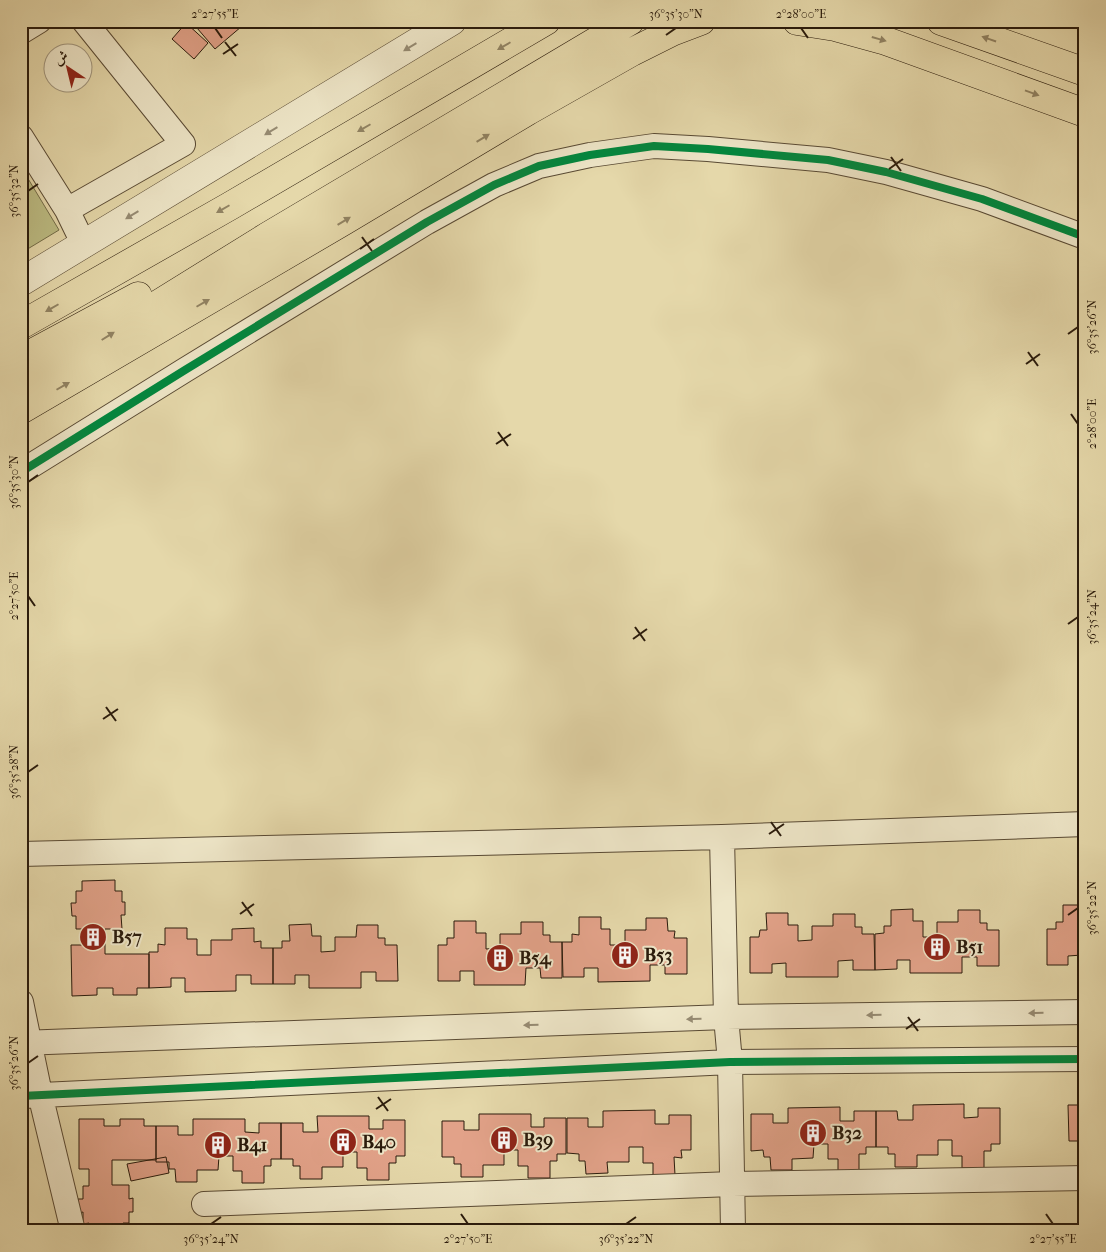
<svg xmlns="http://www.w3.org/2000/svg" width="1106" height="1252" viewBox="0 0 1106 1252" font-family="'IM FELL French Canon',Amiri,serif">
<style>
.green{fill:#bcbc83;stroke:#736c48}
.building{fill:#e2a289;stroke:#2a1b0c}
.lines{fill:none;stroke-linecap:round;stroke-linejoin:round}
.minor-casing{stroke:#594a34;stroke-width:26}
.tertiary-casing{stroke:#594a34;stroke-width:29}
.trunk-casing{stroke:#2a1b0c;stroke-width:29}
.minor{stroke:#eee6c8;stroke-width:24}
.tertiary{stroke:#eee6c8;stroke-width:28}
.trunk{stroke:#e5d8aa;stroke-width:28}
.cycleway-casing{stroke:#eee6c8;stroke-width:11}
.cycleway{stroke:#00873e;stroke-width:8}
.oneway{fill:#918363}
.oneway2{fill:#968b73}
.ticks{fill:none;stroke:#2a1b0c;stroke-width:2}
.labels{text-anchor:middle;dominant-baseline:central;stroke-width:4;stroke-linejoin:round;paint-order:stroke}
.poi-label{font-size:19px;font-weight:bold;fill:#2a1b0c;stroke:#eee6c8;text-anchor:start}
.neatline{fill:none;stroke:#2a1b0c;stroke-width:2}
.ticks-label{font-size:12px;text-anchor:middle;fill:#2a1b0c}
</style>
<rect width="100%" height="100%" fill="#e5d8aa"/>
<filter id="stains"><feTurbulence type="fractalNoise" baseFrequency=".004" numOctaves="4"/><feColorMatrix values="0 0 0 0 .2 0 0 0 0 .09 0 0 0 0 .02 0 0 0 .5 -.17"/></filter>
<radialGradient id="worn" r=".72"><stop offset=".6" stop-color="#630" stop-opacity="0"/><stop offset="1" stop-color="#630" stop-opacity=".3"/></radialGradient>
<!-- green -->
<path class="green" d="M21,167L59,230L21,253Z"/>
<!-- building -->
<path class="building" d="M191,21H248L215,49Z
M186,23L208,43L194,59L172,39Z
M115,880V891H122V902H125V915H121L122,929H105V954H149V988H137V995H113V988H97V995L72,996L71,945H82V929H76V916H72L71,903H76V891H82V881Z
M1063,905H1085V969H1082V955L1068,956V965H1047V929H1056V922H1063Z
M913,909V921H923V937H937V922H958V910H980V923H987V930H999V966H977V957H962V973H910V960H897V969L875,970V934L884,933V926H891V910Z
M766,913H788V925H798V941L812,940V926H833V914H855V927H862V934H874L875,970H853V960L838,961V977H786V963L772,964V973H750V937H759L760,930H767Z
M579,917H601V929H610V945H625V930H646V918H667L668,931H675L674,938H687V974H665V965H650V981L598,982V968H584V977H563L562,942H572V934L579,935Z
M454,921H476V933H486V949L500,948V934H521V922H543V935H550V942H562V978H541L540,968H526L525,985H474V971H460V981H438V945H447V938H454Z
M311,924L312,936H321V952L335,951V937H356L357,925H378V938H385V945H397L398,981H376V972H361V988H309V975H295V984H273V948H282V941H290L289,925Z
M165,928H187V939H197V955H211V940H232V929L254,928V942L261,941V948H273V984H251V975H236V991L185,992V978H171V987L149,988V952H158V944L165,945Z
M964,1104V1118L978,1117V1108H1000V1144H991V1151H984V1168H962V1156H952V1140H938V1155H917V1167H895V1154H888V1147H876V1111H897L898,1120H913V1105Z
M1068,1105H1085V1147H1081V1141H1069Z
M840,1107V1121H854V1111H876V1147H866V1154H859V1171H838V1159H828V1144H814L813,1158L792,1159V1170H771L770,1157H764L763,1150L751,1151V1114H773V1123H788V1108Z
M655,1110V1124H669V1115H691V1150H681L682,1158L674,1157L675,1175H653V1163H643V1147H629V1162H607L608,1173L586,1174L585,1161H579V1154L567,1153V1118H588V1127H603V1111Z
M479,1114H531V1127H544V1118H566V1154H557V1161H550V1178H528V1166H518V1150H504V1165H483V1177H461V1164H454V1157H442V1121H464V1130H479Z
M317,1116H369V1129H383V1120H405V1156H396V1163H389V1180H367V1168H357V1152H343V1167H322V1179H300V1166H293V1159H281V1123H303V1132H318Z
M79,1119H104V1126H120V1119H144V1126H156V1160H112V1185H129V1199L133,1198V1212H129V1223H123V1231H90L89,1223L83,1224V1212L79,1213L78,1199H83V1186H89V1169H79Z
M193,1119H245V1132L259,1133V1123H281V1159H271V1166H264V1183H242V1171H233V1156H219L218,1170H197V1182H176L175,1169H169V1162H156V1126H178V1135H193Z
M166,1157L169,1173L131,1181L127,1164Z"/>
<g class="lines">
<!-- minor casing -->
<g class="minor-casing">
<path id="minor" d="M21,32L39,21
M21,137L67,210L84,245
M67,210L183,144L84,21
M21,472L185,370L427,222L494,185L539,166L590,155L654,146L708,149L828,160L886,172L982,199L1085,237
M722,837L726,1017L730,1062L733,1231
M21,854L722,837L1085,824
M21,1002L40,1094L73,1231
M21,1043L726,1017L1085,1012
M21,1096L730,1062L1085,1059
M204,1204L732,1184L1085,1178"/>
</g>
<!-- tertiary casing -->
<g class="tertiary-casing">
<path id="tertiary" d="M21,282L452,21"/>
</g>
<!-- trunk casing -->
<g class="trunk-casing">
<path id="trunk" d="M797,21L835,27L886,41L1085,113
M941,21L1085,72
M21,325L230,206L546,21
M21,359L138,296
M21,388L52,370L268,236L630,21
M21,410L344,221L528,111L632,52L672,32L701,21"/>
</g>
<!-- minor -->
<use href="#minor" class="minor"/>
<!-- tertiary -->
<use href="#tertiary" class="tertiary"/>
<!-- trunk -->
<use href="#trunk" class="trunk"/>
<!-- cycleway casing -->
<g class="cycleway-casing">
<path id="cycleway" d="M21,472L185,370L427,222L494,185L539,166L590,155L654,146L708,149L828,160L886,172L982,199L1085,237
M21,1096L730,1062L1085,1059"/>
</g>
<!-- cycleway -->
<use href="#cycleway" class="cycleway"/>
</g>
<!-- one-way arrows -->
<defs><path id="oneway-solid" d="M-6-.8H1V-3.2L6.5 0L1 3.2V.8H-6Z" transform="scale(1.25)"/></defs>
<g class="oneway">
<use href="#oneway-solid" transform="translate(879 39) rotate(16)"/>
<use href="#oneway-solid" transform="translate(989 39) rotate(-161)"/>
<use href="#oneway-solid" transform="translate(504 46) rotate(150)"/>
<use href="#oneway-solid" transform="translate(1032 93) rotate(20)"/>
<use href="#oneway-solid" transform="translate(364 128) rotate(150)"/>
<use href="#oneway-solid" transform="translate(483 138) rotate(-31)"/>
<use href="#oneway-solid" transform="translate(223 209) rotate(150)"/>
<use href="#oneway-solid" transform="translate(344 221) rotate(-31)"/>
<use href="#oneway-solid" transform="translate(203 303) rotate(-30)"/>
<use href="#oneway-solid" transform="translate(52 308) rotate(150)"/>
<use href="#oneway-solid" transform="translate(108 336) rotate(-32)"/>
<use href="#oneway-solid" transform="translate(63 386) rotate(-30)"/>
</g>
<g class="oneway2">
<use href="#oneway-solid" transform="translate(410 47) rotate(149)"/>
<use href="#oneway-solid" transform="translate(271 131) rotate(149)"/>
<use href="#oneway-solid" transform="translate(132 215) rotate(149)"/>
<use href="#oneway-solid" transform="translate(1036 1013) rotate(179)"/>
<use href="#oneway-solid" transform="translate(874 1015) rotate(179)"/>
<use href="#oneway-solid" transform="translate(694 1019) rotate(178)"/>
<use href="#oneway-solid" transform="translate(531 1025) rotate(178)"/>
</g>
<!-- ticks -->
<path class="ticks" d="M215,28L222,38M801,28L808,38M666,35L676,28M225,42L236,56M223,54L238,44M891,157L901,171M889,169L903,159M28,191L38,184M362,237L372,251M360,249L374,239M1068,334L1078,327M1028,352L1038,366M1026,364L1040,354M1071,414L1078,424M498,432L508,446M496,444L511,434M28,482L38,475M28,596L35,606M1068,624L1078,617M635,627L645,641M633,639L647,629M106,707L116,721M103,719L118,709M28,772L38,765M771,822L781,836M769,834L784,824M242,902L252,916M240,914L254,904M1068,915L1078,908M908,1017L918,1031M906,1029L920,1019M28,1063L38,1056M378,1097L388,1111M376,1109L391,1099M461,1214L468,1224M1046,1214L1053,1224M211,1224L221,1217M626,1224L636,1217"/>
<!-- icons -->
<defs>
<g id="building-disc" transform="scale(1.4375)"><circle r="9.5" fill="#8f2418" stroke="#eee6c8"/><path d="M-4-6H4V6H1V3H-1V6H-4ZM-2.5-4.3h1.7v1.8h-1.7ZM.8-4.3h1.7v1.8H.8ZM-2.5-1h1.7V.8h-1.7ZM.8-1h1.7V.8H.8Z" fill="#fff"/></g>
</defs>
<g fill-rule="evenodd">
<use href="#building-disc" x="93" y="937"/>
<use href="#building-disc" x="937" y="947"/>
<use href="#building-disc" x="625" y="955"/>
<use href="#building-disc" x="500" y="958"/>
<use href="#building-disc" x="813" y="1133"/>
<use href="#building-disc" x="504" y="1140"/>
<use href="#building-disc" x="343" y="1142"/>
<use href="#building-disc" x="218" y="1145"/>
</g>
<g class="labels">
<!-- poi labels -->
<g class="poi-label">
<text x="112" y="937">B57</text>
<text x="956" y="947">B51</text>
<text x="644" y="955">B53</text>
<text x="519" y="958">B54</text>
<text x="832" y="1133">B32</text>
<text x="523" y="1140">B39</text>
<text x="362" y="1142">B40</text>
<text x="237" y="1145">B41</text>
</g>
</g>
<!-- margin -->
<rect width="1106" height="1252" fill="none" stroke="#e5d8aa" stroke-width="55"/>
<!-- north arrow -->
<g transform="translate(68 68) rotate(325)"><circle r="24" fill="#eee6c8" stroke="#a0957d"/>
<path d="M0-4L9 19L0 12L-9 19Z" fill="#8f2418"/>
<text y="-8" font-size="14" font-weight="bold" text-anchor="middle" fill="#2a1b0c">ش</text>
</g>
<rect x="28" y="28" width="1050" height="1196" class="neatline"/>
<g class="ticks-label">
<text x="215" y="18">2°27'55"E</text>
<text x="676" y="18">36°35'30"N</text>
<text x="801" y="18">2°28'00"E</text>
<text transform="translate(14 191) rotate(-90)" y="4">36°35'32"N</text>
<text transform="translate(1092 327) rotate(-90)" y="4">36°35'26"N</text>
<text transform="translate(1092 424) rotate(-90)" y="4">2°28'00"E</text>
<text transform="translate(14 482) rotate(-90)" y="4">36°35'30"N</text>
<text transform="translate(14 596) rotate(-90)" y="4">2°27'50"E</text>
<text transform="translate(1092 617) rotate(-90)" y="4">36°35'24"N</text>
<text transform="translate(14 772) rotate(-90)" y="4">36°35'28"N</text>
<text transform="translate(1092 908) rotate(-90)" y="4">36°35'22"N</text>
<text transform="translate(14 1063) rotate(-90)" y="4">36°35'26"N</text>
<text x="211" y="1243">36°35'24"N</text>
<text x="468" y="1243">2°27'50"E</text>
<text x="626" y="1243">36°35'22"N</text>
<text x="1053" y="1243">2°27'55"E</text>
</g>
<rect width="100%" height="100%" filter="url(#stains)"/>
<rect width="100%" height="100%" fill="url(#worn)"/>
</svg>
